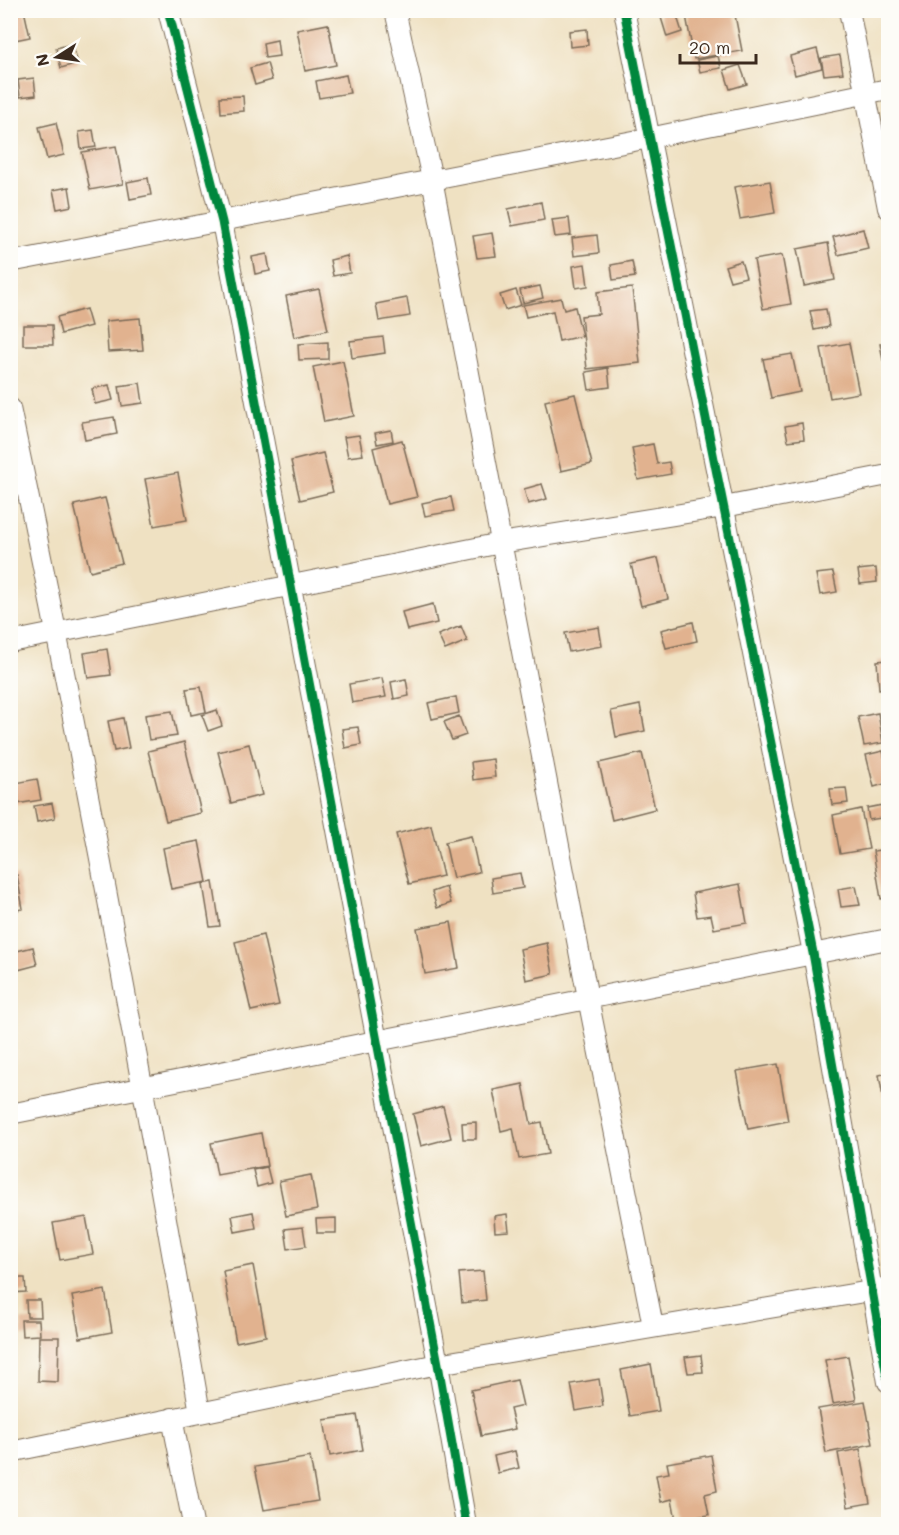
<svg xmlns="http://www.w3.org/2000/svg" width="899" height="1535" viewBox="0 0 899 1535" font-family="Mali,sans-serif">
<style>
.building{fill:#e1b28f}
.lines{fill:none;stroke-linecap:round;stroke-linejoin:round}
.minor-casing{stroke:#7a6a57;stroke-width:22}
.minor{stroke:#fff;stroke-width:20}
.cycleway-casing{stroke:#fdfcf7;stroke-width:13}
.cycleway{stroke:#00873e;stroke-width:9}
</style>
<rect width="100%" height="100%" fill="#fdfcf7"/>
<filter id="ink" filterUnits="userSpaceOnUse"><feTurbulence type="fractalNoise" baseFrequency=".0167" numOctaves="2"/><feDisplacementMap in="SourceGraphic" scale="12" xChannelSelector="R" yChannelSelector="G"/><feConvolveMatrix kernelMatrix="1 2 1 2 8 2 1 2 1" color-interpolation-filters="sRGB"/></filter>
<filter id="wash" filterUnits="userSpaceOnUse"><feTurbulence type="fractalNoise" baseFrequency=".008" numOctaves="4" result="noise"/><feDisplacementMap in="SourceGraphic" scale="24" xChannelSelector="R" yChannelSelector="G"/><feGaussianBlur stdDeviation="1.35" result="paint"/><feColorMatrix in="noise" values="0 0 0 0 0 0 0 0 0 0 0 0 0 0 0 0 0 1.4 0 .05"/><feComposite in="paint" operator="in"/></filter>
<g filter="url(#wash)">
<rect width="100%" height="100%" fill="#efe1c2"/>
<g id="blocks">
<!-- building -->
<path class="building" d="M10,10H24L30,37L10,41Z
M663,10H675L682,32L667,37L659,11Z
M685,10H734L742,51L694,59Z
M328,24L336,65L305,71L297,30Z
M587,29L588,45L570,47L569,31Z
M277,40L279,56L265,58L263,43Z
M72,44L78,63L61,68L56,48Z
M817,49L822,68L795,75L790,56Z
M840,55L843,73L824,75L821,58Z
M718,56L721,68L700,72L697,60Z
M267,63L272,80L255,85L250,68Z
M740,65L747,84L730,89L724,70Z
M346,75L350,93L319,98L316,81Z
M34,78L36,95L20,97L18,80Z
M243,96L244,111L221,113L220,97Z
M56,123L64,155L47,159L39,127Z
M93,130L96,147L81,149L79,132Z
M116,146L123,184L90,190L82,152Z
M148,178L151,195L130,199L127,182Z
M770,181L775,213L740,219L734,187Z
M69,187L72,206L57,209L53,190Z
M541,202L544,220L512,226L508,209Z
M569,218L571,235L555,237L552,220Z
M863,229L868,248L838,255L833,237Z
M492,233L496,256L477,258L473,236Z
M597,235L599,253L574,256L572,238Z
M828,243L835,280L804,286L797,249Z
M267,254L270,271L255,274L252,257Z
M782,255L791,304L763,309L754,260Z
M347,256L350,273L333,276L330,260Z
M632,261L635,277L613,280L611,265Z
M741,261L746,277L730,281L725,266Z
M585,264L588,286L576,288L573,266Z
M540,286L543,298L523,303L520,290Z
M632,288L640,363L587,369L581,316L599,314L597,292Z
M319,289L328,330L294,337L286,296Z
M516,290L521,305L505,310L500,295Z
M407,298L410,316L379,321L376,304Z
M561,298L564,310L575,307L582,336L559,341L553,311L526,317L523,305Z
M86,309L91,326L61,334L57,317Z
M826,309L829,327L814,330L810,311Z
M140,318L143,350L108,352L106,321Z
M23,325H52L53,345H23Z
M383,337L385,353L352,358L350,341Z
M328,342V359L299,360L298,344Z
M849,343L859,393L830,398L821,348Z
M888,343V359L883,360L880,344Z
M792,354L800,392L771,398L763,359Z
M343,361L354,416L324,422L313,367Z
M608,368L610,387L589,390L586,372Z
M140,383L143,403L122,406L119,386Z
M109,385L113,400L95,404L92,389Z
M575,394L592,464L561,471L545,401Z
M114,417L117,434L85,440L82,422Z
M802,423L804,439L788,441L785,426Z
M391,430L393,441L377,444L375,433Z
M359,435L363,455L348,457L344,437Z
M402,440L417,497L387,504L373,448Z
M653,444L657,464L669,462L671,474L638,480L632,448Z
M323,453L333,492L300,500L291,461Z
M178,473L187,520L154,526L145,479Z
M542,484L547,499L528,504L524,489Z
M451,497L454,511L425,516L422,503Z
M105,498L122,563L90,571L74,505Z
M658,558L668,599L641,606L631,564Z
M876,568L877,582L860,584L858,570Z
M833,572L837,592L820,595L816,574Z
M433,604L437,623L407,630L402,612Z
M693,622L697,641L666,648L661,630Z
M461,626L467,641L445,650L438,635Z
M599,627L602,646L569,652L565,633Z
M107,649L111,675L88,678L84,653Z
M888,660V688L879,689L877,661Z
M382,678L386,697L352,703L349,684Z
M406,679L409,696L394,699L391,682Z
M201,687L206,712L191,715L186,689Z
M456,697L459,713L432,719L428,703Z
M640,705L645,731L616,737L611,711Z
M217,710L222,726L208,731L202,715Z
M172,711L177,736L149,740L145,715Z
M878,713L883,743L864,746L858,717Z
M459,716L466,735L452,740L444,722Z
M123,718L129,748L114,751L108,721Z
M358,727L361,745L345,748L342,729Z
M184,742L201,813L166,821L148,751Z
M249,744L262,795L231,803L218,752Z
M883,751L888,772V783L874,787L866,755Z
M642,753L655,809L612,820L599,763Z
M493,759L495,777L473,780L471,762Z
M37,779L41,800L10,805V784Z
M846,788L848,803L832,805L830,789Z
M52,803L55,818L37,822L34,806Z
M888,804V821L887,817L869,820L867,808Z
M861,809L869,849L840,854L833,815Z
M431,825L443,876L409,884L396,834Z
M471,836L479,872L453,878L445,842Z
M199,841L207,882L171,889L163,848Z
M888,849V898L881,899L873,851Z
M520,873L523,888L493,893L491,878Z
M17,875L23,909L10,911V876Z
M213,882L220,926L210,927L203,884Z
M740,884L747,923L714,929L711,915L697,917L693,893Z
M856,886L860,905L841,907L838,889Z
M446,887L451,903L437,908L432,892Z
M451,922L459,968L425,974L417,928Z
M263,935L279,1005L251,1011L235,942Z
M547,943L553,974L526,980L520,949Z
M33,947L37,965L18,970L13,952Z
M778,1064L788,1121L748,1129L737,1071Z
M888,1073V1096L883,1097L879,1075Z
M523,1084L531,1124L542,1122L548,1154L519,1159L513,1128L501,1131L493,1090Z
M443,1106L451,1138L421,1146L413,1114Z
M888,1109V1124H887L885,1110Z
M476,1122V1139H463L462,1123Z
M261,1133L267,1166L217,1175L211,1143Z
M267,1167L271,1183L257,1187L253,1170Z
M311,1175L317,1210L286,1216L279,1181Z
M253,1212L256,1228L235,1232L232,1216Z
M507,1214L509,1231L495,1232L494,1216Z
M86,1217L93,1254L60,1260L53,1223Z
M336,1218V1233H317L316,1219Z
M303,1227L306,1246L288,1249L285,1229Z
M253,1265L266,1336L236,1342L223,1271Z
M483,1271L486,1300L462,1303L459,1273Z
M10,1278H25L26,1292L10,1293Z
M105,1290L112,1332L80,1338L72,1296Z
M26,1300H40L41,1317H27Z
M21,1320H39L40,1335L22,1336Z
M39,1337H59L58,1382L38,1381Z
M701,1355L703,1372L688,1373L685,1357Z
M848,1356L856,1400L833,1404L825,1360Z
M651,1364L659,1411L630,1416L621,1370Z
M599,1379L603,1406L576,1411L571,1384Z
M517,1380L523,1406L510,1409L515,1429L481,1436L471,1390Z
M865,1401L873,1444L826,1453L818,1409Z
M357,1415L363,1450L330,1456L324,1420Z
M860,1449L870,1503L848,1507L838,1453Z
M515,1451L519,1468L498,1473L494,1456Z
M711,1455L717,1491L705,1494L709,1515L676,1520L672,1499L661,1502L656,1475L669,1473L667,1463Z
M310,1457L318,1501L264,1510L255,1467Z
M875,1520L876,1524H858V1523Z"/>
</g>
</g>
<g filter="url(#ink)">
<use href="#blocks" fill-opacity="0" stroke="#7a6a57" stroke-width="1.5"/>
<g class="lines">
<!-- minor casing -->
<g class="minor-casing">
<path id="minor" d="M168,10L222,222L438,1364L466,1524
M395,10L432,179L588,998L653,1326
M624,10L813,953L888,1382
M849,10L888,208
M10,262L649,138L888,89
M10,408C81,742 142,1077 200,1413
M10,642L501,543L724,507L888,475
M10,1114L888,939
M172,1418L193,1524
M10,1452L438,1364L888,1288"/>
</g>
<!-- minor -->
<use href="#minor" class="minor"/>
<!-- cycleway casing -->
<g class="cycleway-casing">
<path id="cycleway" d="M168,10L222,222L438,1364L466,1524
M624,10L813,953L888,1382"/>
</g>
<!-- cycleway -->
<use href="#cycleway" class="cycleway"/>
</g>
</g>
<!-- margin -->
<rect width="899" height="1535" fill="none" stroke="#fdfcf7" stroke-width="36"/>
<!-- north arrow -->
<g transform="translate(57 57) rotate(258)" stroke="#fdfcf7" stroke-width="4.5" paint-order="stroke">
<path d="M0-4.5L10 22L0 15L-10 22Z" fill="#3b2a1e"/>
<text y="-9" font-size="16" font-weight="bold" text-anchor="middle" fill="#3b2a1e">N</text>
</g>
<!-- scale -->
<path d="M680 54v9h76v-9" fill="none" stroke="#3b2a1e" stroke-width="3"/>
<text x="689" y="54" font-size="18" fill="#3b2a1e" stroke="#fdfcf7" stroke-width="4.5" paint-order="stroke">20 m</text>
</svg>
